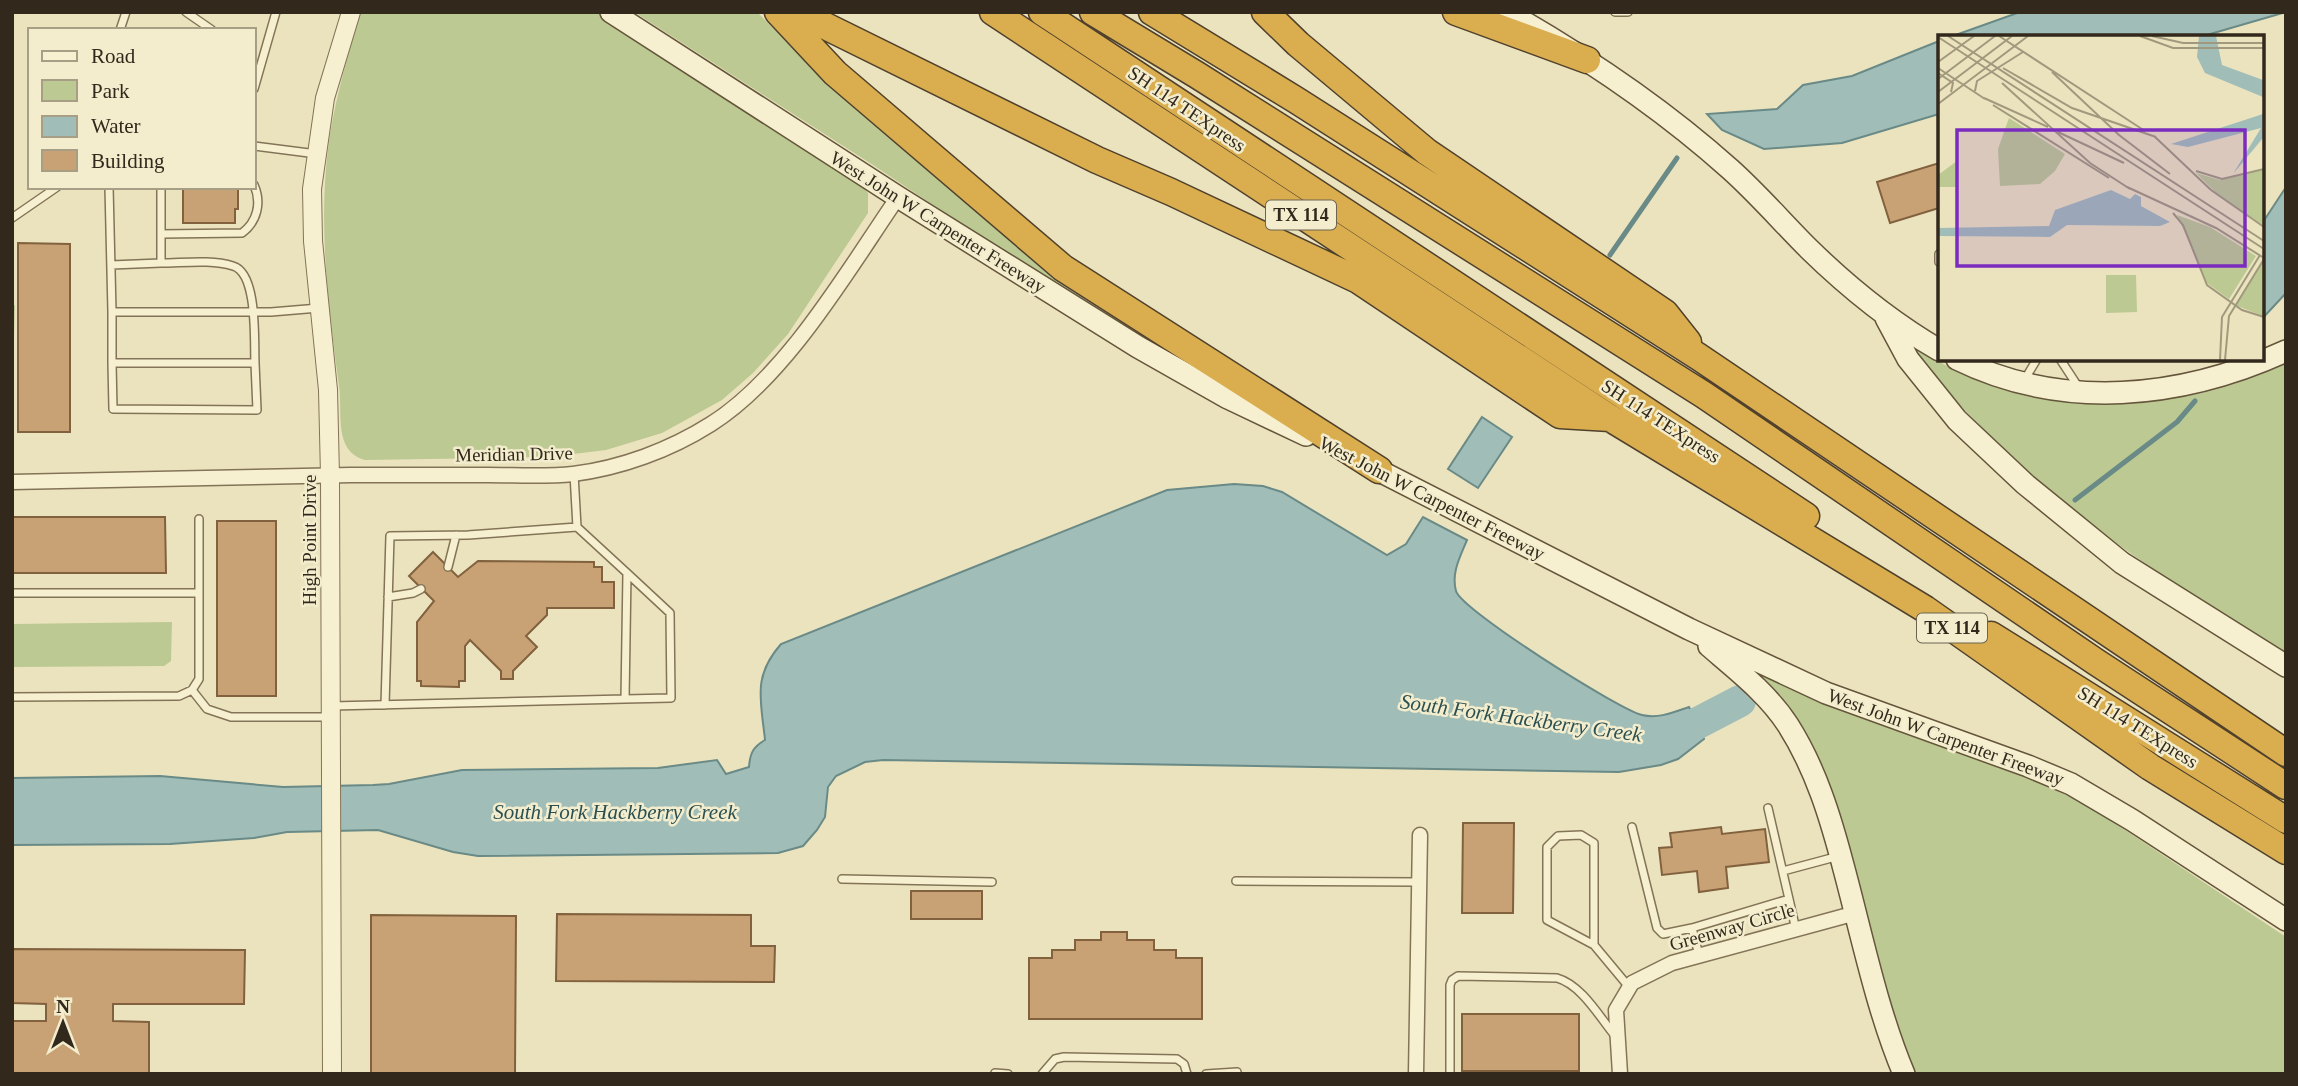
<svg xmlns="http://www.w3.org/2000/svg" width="2298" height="1086" viewBox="0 0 2298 1086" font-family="'Times New Roman',serif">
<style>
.green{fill:#bcc992}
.water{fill:#a1bdb8;stroke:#698a86;stroke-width:2}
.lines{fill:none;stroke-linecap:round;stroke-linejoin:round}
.stream{stroke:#698a86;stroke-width:5}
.river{stroke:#a1bdb8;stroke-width:32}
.building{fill:#c8a275;stroke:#81613e;stroke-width:2}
.service-casing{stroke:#837457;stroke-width:10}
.minor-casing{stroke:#837457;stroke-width:17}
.tertiary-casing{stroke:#837457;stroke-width:20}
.secondary-casing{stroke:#64553b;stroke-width:24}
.motorway-casing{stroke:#50412c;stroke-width:29}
.service{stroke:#f7f0d0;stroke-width:7}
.minor{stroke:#f7f0d0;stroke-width:14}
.tertiary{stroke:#f7f0d0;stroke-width:18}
.secondary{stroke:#f7f0d0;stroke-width:21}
.motorway{stroke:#daae4f;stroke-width:26}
.labels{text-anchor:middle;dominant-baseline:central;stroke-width:5;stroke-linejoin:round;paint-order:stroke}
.shield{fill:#f3edcd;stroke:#6c6451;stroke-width:2}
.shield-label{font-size:18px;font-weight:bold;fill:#32291c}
.street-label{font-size:19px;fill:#32291c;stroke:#f3edcd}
.water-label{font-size:21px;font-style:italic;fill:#2b5052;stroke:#f3edcd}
.inset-road{fill:none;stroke:#a1997d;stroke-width:2}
.view{fill:#7b2cbf;fill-opacity:0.15;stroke:#7b2cbf;stroke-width:3.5}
.inset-edge{fill:none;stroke:#32291c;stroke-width:3.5}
</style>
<rect width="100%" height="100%" fill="#ebe3be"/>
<!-- green -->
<path class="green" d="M360,12H597L861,184L868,193V213L788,334L753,373L722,400L662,433L606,450L549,457L365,460C333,451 343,413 339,386C329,310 319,235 327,158C332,108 347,60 360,12Z
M634,12H757L828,84L999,232L1191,367L1035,273L873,165Z
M12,302L15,306L12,403Z
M1910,344C1923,352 1937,361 1951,368C2029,403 2146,412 2228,386C2248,380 2267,368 2286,359V656C2221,613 2153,572 2091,524C2023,472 1963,411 1907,347Z
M172,622L171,661L164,666L12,667V624Z
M1767,674L1829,705L2018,773L2086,804L2286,937V1074H1912L1877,958L1827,778L1808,741L1762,680V675Z"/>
<!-- water -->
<path class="water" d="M2020,12H2286L2200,37H1950Z
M1939,41V114L1842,143L1764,149L1722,130L1707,114L1777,109L1803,85L1852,76Z
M2286,187V293L2261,320V225Z
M1482,417L1512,437L1478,488L1448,469Z
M1234,484L1263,486L1282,492L1387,555L1406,544L1423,517L1467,540C1460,557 1451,573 1456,591C1461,610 1618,709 1642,715C1659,719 1674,712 1689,707L1704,739L1678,759L1661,765L1619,772L883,760L865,762L836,776L828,787L825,817L817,830L803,846L778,853L478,856L453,852L378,830L287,832L254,838L170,844L12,845V778L160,776L283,787L373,785L389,784L462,770L658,768L717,760L726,774L749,767C750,753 753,747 765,740C761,700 752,677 781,644L1167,490Z"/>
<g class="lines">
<!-- stream -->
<path class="stream" d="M1610,255L1677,158
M2075,500L2177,422L2195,401"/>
<!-- river -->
<path class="river" d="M1659,737H1671L1740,701"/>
</g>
<!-- building -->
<path class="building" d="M1939,163V208L1890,223L1877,182Z
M183,187H238V209H235V223H183Z
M18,243L70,244V432H18Z
M12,517H165L166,573H12Z
M217,521H276V696H217Z
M433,552L458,577L478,561L594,562V567H602V582H614V608H547V615L526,636L537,647L513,671V679H501V671L470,640L465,646V681H459V687L421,686V681H417V622L434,601L409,576Z
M1463,823H1514L1513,913H1462Z
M1721,827L1722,834L1765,829L1769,862L1726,867L1728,888L1699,892L1697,871L1662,875L1659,848L1672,847L1670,833Z
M911,891H982V919H911Z
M557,914L751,915V946H775L774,982L556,981Z
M371,915L516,916L515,1074H371Z
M1101,932H1127V940H1154V950H1176V958H1202V1019H1029V958H1052V950H1075V940H1101Z
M12,949L245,950L244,1004H113V1021L149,1022V1074H12V1021H46V1004L12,1003Z
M1462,1014H1579V1071H1462Z"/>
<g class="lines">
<!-- service casing -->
<g class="service-casing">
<path id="service" d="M186,12L212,30
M1615,12H1628
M120,30L126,12
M254,89L276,12
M254,146L317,154
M109,187L112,312H271L319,308
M12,218L57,187
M161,234L242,233C257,222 262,203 254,185
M1939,254V262
M111,265L161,263V187
M112,312V363H255C254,341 258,273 233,266C211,259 183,263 161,263
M2060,359L2079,388
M112,363L113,409L257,410L255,363
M2025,379L2037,359
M448,567L456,535
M12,593H199
M388,597L413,593L421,589
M192,690L207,709L231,717H331
M12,697L179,696L192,690L199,679V519
M625,699L671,698L670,613L627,573
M385,705L390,536L468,535L577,527
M332,706L625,699L627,573L577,527L574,474
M1768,808L1789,899
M1632,827L1657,928L1663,934L1692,928L1699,955
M1783,871L1839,856
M842,879L992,882
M1236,881L1418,882
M1692,928L1789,899L1796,930
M1594,945L1547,920V847L1558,836L1581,835L1594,843V945L1629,987
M995,1073L1008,1074
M1042,1074L1055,1059L1064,1057L1177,1059L1184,1064L1187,1074
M1206,1074L1237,1072
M1450,1074V985L1452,980L1458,976L1557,978C1582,985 1600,1018 1616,1037"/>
</g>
<!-- minor casing -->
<g class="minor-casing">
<path id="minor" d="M12,482C125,480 238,477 351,475C396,475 442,475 488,475C516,475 545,477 573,474C621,468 670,450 711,424C786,377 848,270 898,197
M1416,1074L1420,835
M1620,1074L1616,1010L1632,983L1672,963L1856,913"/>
</g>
<!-- tertiary casing -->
<g class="tertiary-casing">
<path id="tertiary" d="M332,1074L330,476L328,390L313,241L312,189L325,98L351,12"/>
</g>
<!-- secondary casing -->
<g class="secondary-casing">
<path id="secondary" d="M611,12L898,197L1138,347L1228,398L1306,435
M1507,12C1586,57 1662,108 1730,169C1758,194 1782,222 1809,249C1849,288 1891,322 1939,350
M1886,318L1908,359L1957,420L2025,484L2122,563L2286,666
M1957,359C2063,411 2181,399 2286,351
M1366,464L1689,629L1826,693L2028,766L2071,784L2132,820L2286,920
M1709,646C1737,670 1768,694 1788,725C1816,769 1831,819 1844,869C1862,936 1877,1010 1904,1074"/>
</g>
<!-- motorway casing -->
<g class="motorway-casing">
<path id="motorway" d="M778,12L835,73L1063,268L1379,470
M797,12L1097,160L1171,192L1358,280L1560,415L1610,418
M993,12L1610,418L1925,609L2150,767L2286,851
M1042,12L1806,516
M1093,12L1197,75L1704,395L2096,662L2286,786
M1152,12L1296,100L1699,357L2286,753
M1265,12L1298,44L1427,152L1665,313L1688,342
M1456,12L1587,60
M1991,635L2286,820"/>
</g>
<!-- service -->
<use href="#service" class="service"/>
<!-- minor -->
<use href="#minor" class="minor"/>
<!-- tertiary -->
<use href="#tertiary" class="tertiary"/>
<!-- secondary -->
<use href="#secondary" class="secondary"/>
<!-- motorway -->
<use href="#motorway" class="motorway"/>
</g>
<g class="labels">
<!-- shield labels -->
<g class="shield">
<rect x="1266" y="200.5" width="70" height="29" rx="5"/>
<rect x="1917" y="613.5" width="70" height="29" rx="5"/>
</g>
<g class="shield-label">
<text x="1301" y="215">TX 114</text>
<text x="1952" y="628">TX 114</text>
</g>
<!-- street labels -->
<g class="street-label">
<text transform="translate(1187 109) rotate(34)">SH 114 TEXpress</text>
<text transform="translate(938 222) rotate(32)">West John W Carpenter Freeway</text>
<text transform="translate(1661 421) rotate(33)">SH 114 TEXpress</text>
<text transform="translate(514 454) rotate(-1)">Meridian Drive</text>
<text transform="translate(1432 498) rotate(27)">West John W Carpenter Freeway</text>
<text transform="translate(309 540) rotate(-90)">High Point Drive</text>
<text transform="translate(2138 727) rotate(32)">SH 114 TEXpress</text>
<text transform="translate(1946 737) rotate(20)">West John W Carpenter Freeway</text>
<text transform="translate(1732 927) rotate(-16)">Greenway Circle</text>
</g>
<!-- water labels -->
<g class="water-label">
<text transform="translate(1521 718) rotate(8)">South Fork Hackberry Creek</text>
<text x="615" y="812">South Fork Hackberry Creek</text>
</g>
</g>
<!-- overview -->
<g transform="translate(1938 35)">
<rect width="326" height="326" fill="#ebe3be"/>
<path d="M71,83L127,119L117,136L102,149L62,151L60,114ZM19,126V152H0V140ZM325,134V190L281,161L258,138L282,145ZM239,180L272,192L318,221L291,264L269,248ZM325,226V281L297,270ZM168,240H198L199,277L168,278Z" fill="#bcc992"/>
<path d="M261,1H278L284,30L325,45V62L267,38L259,22ZM325,79V103L295,139L323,93L250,112L233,109ZM173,155L192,164L197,159L203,162V171L232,187L222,191L129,190L112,202L0,201V193L111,191L117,175Z" fill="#a1bdb8"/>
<path class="inset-road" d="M10,1L326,206M61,1L207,96M202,1L235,13H326M214,1L245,8H326M0,2L326,214M0,27L36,1M0,33L47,64M65,33L134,73L218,102M114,37L181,100L232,139M0,38L15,48L13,57M0,44L57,1M64,48L152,128L192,154M37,56L39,46L85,17M0,57L74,1M46,63L110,92M0,69L90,1M55,70L171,143M120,97L186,128M216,101L273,155L326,192M258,136L284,144L326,134M189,152L278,193L326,223M235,178L245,190L269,250L304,275L326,282M282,325L284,282L322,220M287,325L291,281L326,224"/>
<path class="view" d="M19,95H307V231H19Z"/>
<rect width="326" height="326" class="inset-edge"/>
</g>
<!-- border -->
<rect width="2298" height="1086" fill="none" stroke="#32291c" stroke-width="28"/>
<!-- legend -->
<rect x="28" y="28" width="228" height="161" fill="#f3edcd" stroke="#a69f86" stroke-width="2"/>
<rect x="42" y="51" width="35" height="10" fill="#f7f0d0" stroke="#a69f86" stroke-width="2"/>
<text x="91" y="63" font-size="21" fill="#32291c">Road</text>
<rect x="42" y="80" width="35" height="21" fill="#bcc992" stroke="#a69f86" stroke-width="2"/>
<text x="91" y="98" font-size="21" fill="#32291c">Park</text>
<rect x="42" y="116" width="35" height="21" fill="#a1bdb8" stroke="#a69f86" stroke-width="2"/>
<text x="91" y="133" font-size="21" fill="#32291c">Water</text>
<rect x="42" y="150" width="35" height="21" fill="#c8a275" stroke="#a69f86" stroke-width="2"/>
<text x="91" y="168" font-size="21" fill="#32291c">Building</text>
<!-- north arrow -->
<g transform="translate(63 1023)" stroke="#f3edcd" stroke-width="5" paint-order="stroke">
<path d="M0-5L12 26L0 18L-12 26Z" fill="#32291c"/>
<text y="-10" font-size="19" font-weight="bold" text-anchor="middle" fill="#32291c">N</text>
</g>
</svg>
